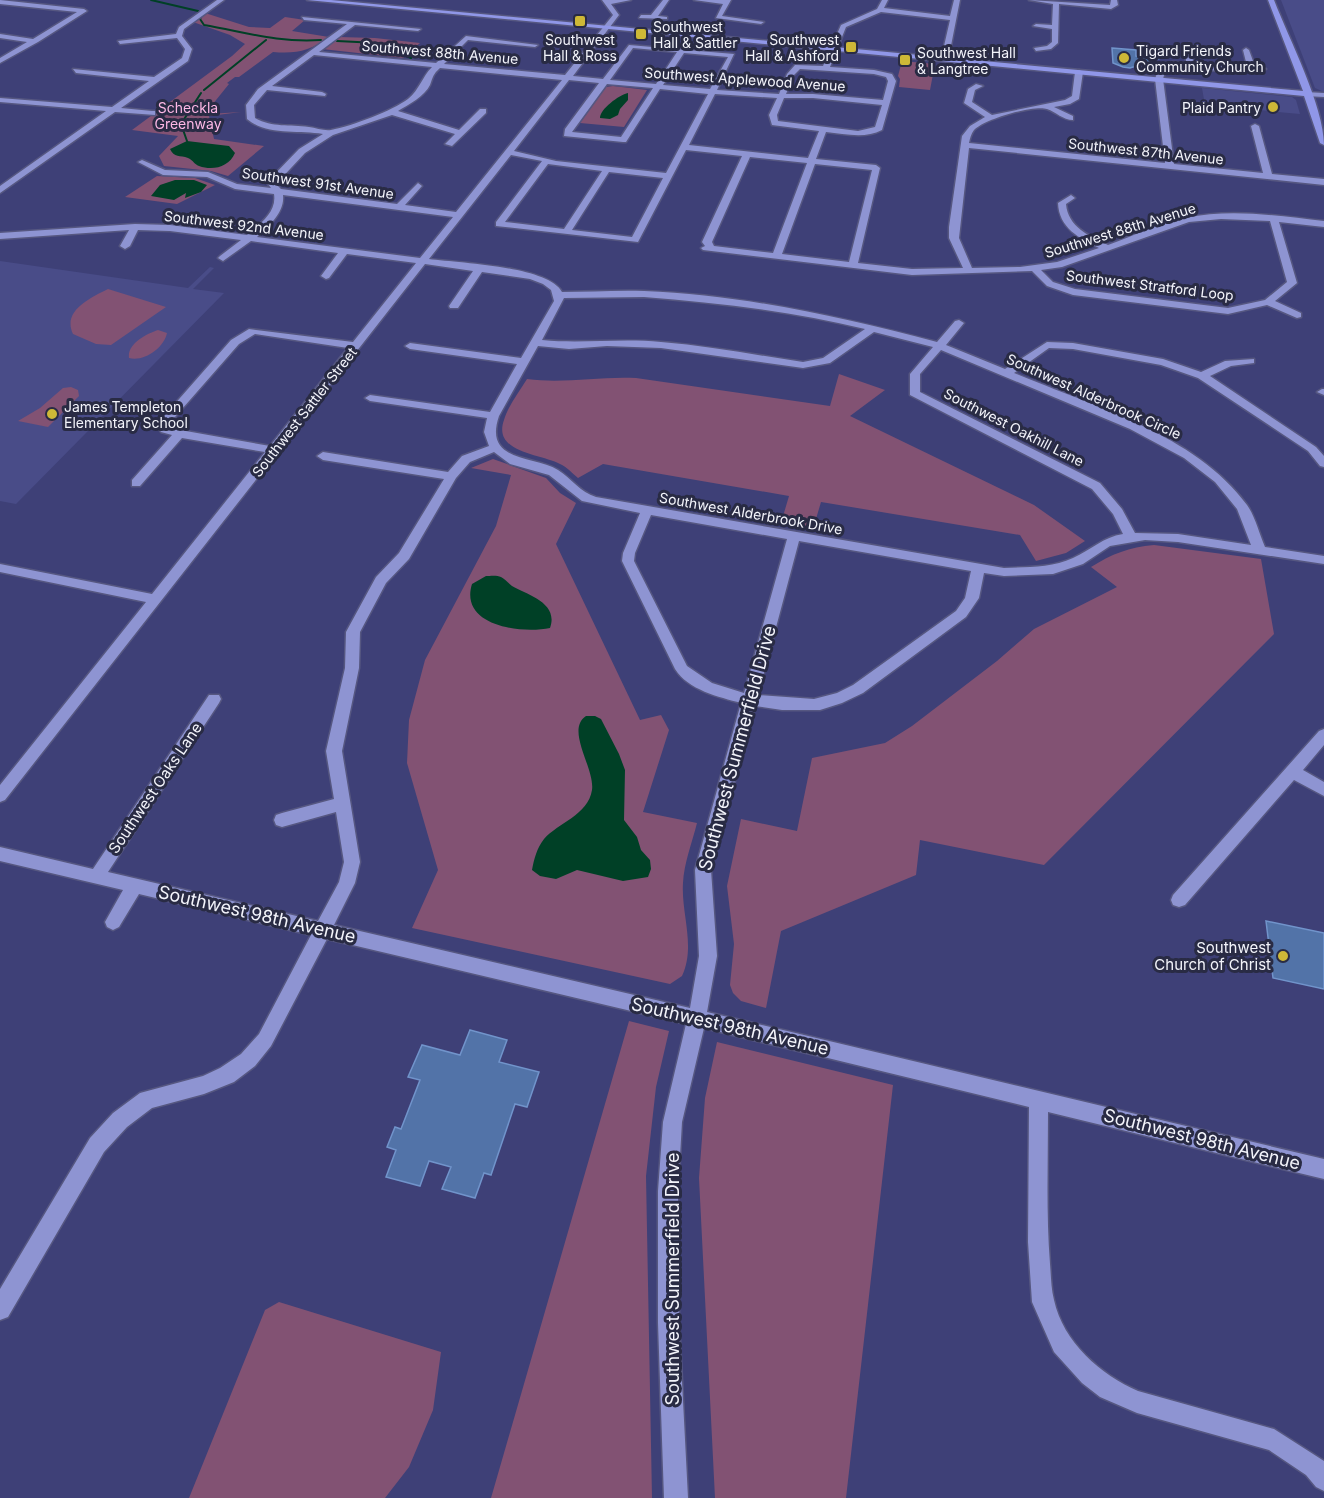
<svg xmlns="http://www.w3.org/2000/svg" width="1324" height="1498" viewBox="0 0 1324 1498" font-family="Inter,sans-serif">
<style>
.built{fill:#494c88}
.green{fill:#825273}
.water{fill:#004026}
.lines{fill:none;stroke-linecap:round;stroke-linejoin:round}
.stream{stroke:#004026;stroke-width:2}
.building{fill:#5273a8;stroke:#7194cb;stroke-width:1.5}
.minor-casing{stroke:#565781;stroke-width:3}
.major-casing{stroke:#565781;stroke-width:3}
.minor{fill:#8e94d2;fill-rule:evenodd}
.major{fill:#9097e8;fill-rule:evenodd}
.poi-dot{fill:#ceb837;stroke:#292b44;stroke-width:2}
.labels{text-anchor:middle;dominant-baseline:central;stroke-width:6;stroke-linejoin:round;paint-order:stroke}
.far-poi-label{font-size:14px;fill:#f3f4fb;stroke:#292b44;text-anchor:start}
.far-street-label{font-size:14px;fill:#f3f4fb;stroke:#292b44}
.far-park-label{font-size:14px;fill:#fdb8e6;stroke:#292b44}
.street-label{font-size:15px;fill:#f3f4fb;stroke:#292b44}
.poi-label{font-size:15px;fill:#f3f4fb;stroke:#292b44;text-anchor:end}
.near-street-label{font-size:18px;fill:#f3f4fb;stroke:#292b44}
</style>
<rect width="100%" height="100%" fill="#3e4077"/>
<!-- built -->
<path class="built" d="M1281,0H1324V92L1315,88Z
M1202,88L1292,97L1296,100L1300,114L1205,105Z
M0,261L188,288L210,267L214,268L193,289L224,293L16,504L0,501Z"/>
<!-- green -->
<path class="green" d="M205,13L249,27L270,28L285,17L305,20L292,31L329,37C310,51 296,54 273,52L239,77H235L227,83L229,84L208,110L209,114L241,112L209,116L214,139L264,146L228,176L211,171L164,166L159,156L178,136L132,130L232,56L245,44L230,35L193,22Z
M339,37L375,38L420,43L403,58L322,49Z
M902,61L935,64L930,90L899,87L900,79L898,76Z
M613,86L647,90L624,127L580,123L606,87Z
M157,176L195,178L215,185L177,204L125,197Z
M108,289L166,307L111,345L96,344L73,334C62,311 90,298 108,289Z
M158,330L167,333C164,348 144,362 129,358C127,344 146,334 158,330Z
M839,374L885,390L850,416L1034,505L1085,541L1066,553L1036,561L1020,535L821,502L813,529L781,523L789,496L603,464L578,478C572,473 567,467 560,464C542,454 492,453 504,420C508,406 519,392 527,379C564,384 600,376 636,378L830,406Z
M71,387L78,390L79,396L48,427L18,421L40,408L63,388Z
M493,459L546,478L560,493L576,503L556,544L640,720L661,715L669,730L643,812L697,823C692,843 684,863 683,883C681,914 696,946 682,976L670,984L412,928L438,870L407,763L409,720L425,660L496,526L511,475L471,468Z
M1154,545L1261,559L1274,634L1044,865L920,840L916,875L781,931L766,1008L741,1001L733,993L730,985L734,944L727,886L741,819L797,831L812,758L885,743L912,726L997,661L1034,629L1117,587L1091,567C1112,554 1129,547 1154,545Z
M629,1021L669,1031L656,1087L646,1176L652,1498H491Z
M717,1042L893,1085L846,1498H715L699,1178L705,1098Z
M279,1302L441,1352L433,1410L409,1467L385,1498H189L265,1310Z"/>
<!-- water -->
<path class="water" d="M628,93V100L620,109L618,115L610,119L600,118C600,109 619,95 628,93Z
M187,141L229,146L235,153C229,167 213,171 199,166C194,164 194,161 188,158C180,155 174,158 170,149Z
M175,180H194L207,185L201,192L185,198L186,193L174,200L151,196L160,185Z
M486,576C490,576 497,575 501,577C505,579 508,583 512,586C528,595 559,603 550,628C521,634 459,626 472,584Z
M586,716H595L601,719L619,754L625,770L624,820L637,837L641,850L650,860L651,869L648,877L623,881L577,870L556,879L540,876L532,870C534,859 537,848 544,839C558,823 588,815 592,790C595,768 565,730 586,716Z"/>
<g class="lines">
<!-- stream -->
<path class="stream" d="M151,0L198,11
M202,15L200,19L204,25C245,32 278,43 321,40
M337,41L377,43L411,58
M204,90L266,40
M187,141L181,124L201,93"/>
</g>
<!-- building -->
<path class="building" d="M1112,48L1136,50V56L1161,58L1130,68L1123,67L1113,63Z
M1266,921L1324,933V989L1273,978Z
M470,1030L507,1040L499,1062L539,1072L527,1107L515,1104L491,1175L484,1173L475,1198L442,1189L451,1167L429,1161L420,1186L386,1177L396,1150L387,1147L395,1127L401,1129L420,1080L408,1077L422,1045L460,1055Z"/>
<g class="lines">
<!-- minor casing -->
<g class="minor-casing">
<path id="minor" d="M0,0L84,9L87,11L38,42L0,63V58L27,42L0,38V34L33,39L77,12L0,4Z
M217,0H224L184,29L182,36L192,49L188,61L121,108L152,111H155V115L115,112L0,193V186L106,111L0,102V98L112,107L149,81L76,73L73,69L154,77L182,58L185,49L177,38L120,44L118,41L176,34L179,27Z
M602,0H631L611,4L619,15L573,76L603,79L629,45L734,54L717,90L779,94L787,74L795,65L823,66L841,25L877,9L882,0H888L884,8L950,16L954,0H960L948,61L941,59L950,20L881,12L846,27L830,67L874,70L892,74L896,81L882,130C865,139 845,134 826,132L816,159L876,165L880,168L858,263L912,269L963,268L949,238V227L962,136L970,126L985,117L964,103L968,89L976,84L983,86L975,90L972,102L992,115L1065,100L1072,96L1075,72L1079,70L1083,72L1079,99L1070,104L1054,107L1073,116V120C1063,120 1056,112 1047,109C1033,105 985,119 974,130C971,134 970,138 969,143L1165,163L1155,79L1160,64L1173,62L1186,63V45L1189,43L1192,45L1193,64L1254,67L1246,62L1243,50L1246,48L1249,50L1253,61L1266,69L1244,72L1166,68L1163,79L1174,164L1263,173L1251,126L1255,124L1259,126L1272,174L1324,179V185L969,148L959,238L972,268L1020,267L1057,262L1099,248C1079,238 1059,228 1058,203L1071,195L1075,198L1066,204C1068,227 1089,236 1108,245C1133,236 1160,223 1186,218C1231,208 1279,216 1324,221V227L1279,222L1297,283L1275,301L1301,313V317L1297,318L1267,305L1228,314L1073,295L1047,286L1032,271L912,275L703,250L701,248L705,246L702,242L742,156L686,150L638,242L496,226V222L542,161L511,155L429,259C459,263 548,266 562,292C589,292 617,290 644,291C744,295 841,317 937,342L955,321L959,320L964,323L946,345L1005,369L1047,342L1073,343L1163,359L1201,372L1225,361L1254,359V363L1231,366L1210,376L1316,447L1324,456V467L1320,466L1308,451L1198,378L1161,365L1073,349L1049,348L1014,373C1092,406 1195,434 1247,505C1255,516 1259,533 1265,547L1324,556V564L1178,542L1145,540L1110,546L1083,564L1053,574L1004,576L984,573L979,598L966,617L863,693L842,703L820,710H782L755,706L711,870L717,956L707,1012L1324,1159V1179L1048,1112C1048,1162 1046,1213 1050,1264C1051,1275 1051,1289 1054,1300C1063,1342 1101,1375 1138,1391L1274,1429L1324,1461V1491L1316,1487L1306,1475L1269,1450L1137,1413L1100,1397L1082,1383L1054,1352L1032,1302L1028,1242L1029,1107L704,1028L682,1122L678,1191L679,1323L688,1498H664L658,1323V1191L663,1122L686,1024L327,939L271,1046L255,1066L234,1082L204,1094L152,1108L127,1127L104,1152L8,1317L0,1320V1289L90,1138L113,1113L140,1093L203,1076L220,1068L241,1054L259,1034L311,935L139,894L119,927L113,930L107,927L105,922L123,890L0,861V847L93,869L209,695H219L221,699L219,703L108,872L318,921L339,882L344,862L336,812L282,827L276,825L274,820L276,815L282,813L334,799L326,751L345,668L346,632L376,577L399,553L444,479L323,460L317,456L323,452L448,472L462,456L489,446L484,432L487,418L370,401L365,398L370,395L490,412L517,364L410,349L405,346L410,343L521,358L554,301L551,290L543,284L530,279L482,272L458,308H450L449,306L473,271L425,264L5,800L0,802V785L146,602L0,572V564L152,594L265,452L182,438L140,486H132V480L172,435L161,432L156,425L158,423L231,340L249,329L353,342L416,263L347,254L329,278L326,279L321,276L338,253L251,241L223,261L218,258L220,256L241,240L170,231L138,230L130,246L125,249L120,246L129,230L0,239V233L135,224L170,225L247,235C260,224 277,212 274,194L235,189L207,177L163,175L138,162L142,160L165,170L208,172L237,184L271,188L268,184L270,179L299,149L323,134C298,130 267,136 247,119L246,105L258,89L347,24L304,20L302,17L421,29L418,31L355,25L319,52L436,63L466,36L538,45L535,47L468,40L444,64L565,75L613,15ZM633,48L677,52L656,84L610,80ZM684,53L728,57L710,89L663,85ZM314,55L432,67C422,77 420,89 408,99C392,111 352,126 331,130C324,131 316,128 309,127C289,124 273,128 255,118L254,105L267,90L325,96L326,94L322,92L272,86ZM440,68L562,80L456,212L405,205L422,186L418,183L397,204L281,189L276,184L305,153L333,135L392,115L455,134L445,144L452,146L486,113V109H480L459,130L398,111C408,105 425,96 430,85C433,77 433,74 440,68ZM800,69L874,74L886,77L888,81L883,100L813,94H786L794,75ZM569,80L599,83L565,129L564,136L623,142H626L660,89L708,94L666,173L556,161L514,151ZM607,84L653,88L621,137L572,132ZM715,94L777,98L769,115L772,125L819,131L808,158L689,145ZM784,98H813L882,105L875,127L858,131L778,121L777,115ZM750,157L807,163L773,253L714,246L712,242ZM548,164L602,171L564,229L505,222ZM815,164L872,170L849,262L782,254ZM609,172L663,178L632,237L572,230ZM283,195L453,217L420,258L257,237C269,226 285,212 283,195ZM1221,219L1270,221L1287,282L1265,300L1228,308L1075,289L1053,282L1041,270L1062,267L1189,222ZM644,297C718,303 793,311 865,329L823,358L803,362C756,355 709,346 661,342C621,338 581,344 542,340L564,298ZM874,332L933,347L910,374V395L1092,489L1113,514L1123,534C1103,537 1091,550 1073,558C1051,568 1027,567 1004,568L596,497C580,492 572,479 558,470C534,455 483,463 499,416L538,346L569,349L607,346L661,348L803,368L830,363ZM255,334L348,348L270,446L169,428L168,425L239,344ZM941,350L1130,429L1184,458L1215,482L1237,509L1251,545L1178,534L1135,533L1122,509L1100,483L920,392V374ZM494,452L510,464L549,475L582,501L640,513L623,553L622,561L675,669C688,690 719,697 741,703L695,870L699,956L690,1008L334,925L355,883L360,862L342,751L359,668L360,632L386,583L409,559L456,478L470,462ZM651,515L787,539L744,693L712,683L687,666L634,561L635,553ZM799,541L971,571L965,598L956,611L853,685L837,693L814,699L758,695Z
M663,0H669L658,16L667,17V19L639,18L641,15H651Z
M694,0H731L722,16L764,22L761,24L716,18L723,4Z
M1029,0L1110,5L1111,0H1117L1118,5L1111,9L1059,4L1058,43L1051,49L1036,51L1034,48L1047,46L1052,42V29L1033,26L1036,24L1052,25L1053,4Z
M1305,92L1324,93V97L1305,96Z
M1322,389H1324V395L1317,392Z
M1324,729V745L1303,770L1324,782V796L1294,780L1185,905L1179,907L1173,905L1171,900L1173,895L1319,731Z"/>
</g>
<!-- major casing -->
<g class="major-casing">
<path id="major" d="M307,0H331L1303,91L1268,0H1274C1289,39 1324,106 1324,145L1320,143L1304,96Z"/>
</g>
<!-- minor -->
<use href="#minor" class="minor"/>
<!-- major -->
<use href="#major" class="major"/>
</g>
<!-- markers -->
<g class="poi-dot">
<rect x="574" y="15" width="12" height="12" rx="3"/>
<rect x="635" y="28" width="12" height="12" rx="3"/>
<rect x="845" y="41" width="12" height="12" rx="3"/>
<circle cx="1124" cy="58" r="6"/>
<rect x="899" y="54" width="12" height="12" rx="3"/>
<circle cx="1273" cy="107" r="6"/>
<circle cx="52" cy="414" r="6"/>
<circle cx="1283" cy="956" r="6"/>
</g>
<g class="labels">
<!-- far-poi labels -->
<g class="far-poi-label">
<text x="653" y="26">Southwest<tspan x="653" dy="16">Hall &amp; Sattler</tspan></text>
<text x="580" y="39" text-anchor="middle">Southwest<tspan x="580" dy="16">Hall &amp; Ross</tspan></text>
<text x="839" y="39" text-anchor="end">Southwest<tspan x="839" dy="16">Hall &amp; Ashford</tspan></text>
<text x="1136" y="50">Tigard Friends<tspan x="1136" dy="16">Community Church</tspan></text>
<text x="917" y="52">Southwest Hall<tspan x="917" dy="16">&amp; Langtree</tspan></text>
<text x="1261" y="107" text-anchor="end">Plaid Pantry</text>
<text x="64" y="406">James Templeton<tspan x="64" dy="16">Elementary School</tspan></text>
</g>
<!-- far-street labels -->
<g class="far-street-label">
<text transform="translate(440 52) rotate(5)">Southwest 88th Avenue</text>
<text transform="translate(745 79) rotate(4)">Southwest Applewood Avenue</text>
<text transform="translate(1146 151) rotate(6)">Southwest 87th Avenue</text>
<text transform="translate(318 183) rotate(8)">Southwest 91st Avenue</text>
<text transform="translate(244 225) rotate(7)">Southwest 92nd Avenue</text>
<text transform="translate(1120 230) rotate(-17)">Southwest 88th Avenue</text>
<text transform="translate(1150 285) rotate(7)">Southwest Stratford Loop</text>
<text transform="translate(1094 396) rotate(24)">Southwest Alderbrook Circle</text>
<text transform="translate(304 412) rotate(-52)">Southwest Sattler Street</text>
<text transform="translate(1014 427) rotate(27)">Southwest Oakhill Lane</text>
<text transform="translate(751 513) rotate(10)">Southwest Alderbrook Drive</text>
</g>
<!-- far-park labels -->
<g class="far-park-label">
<text x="188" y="107">Scheckla<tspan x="188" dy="16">Greenway</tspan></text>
</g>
<!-- street labels -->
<g class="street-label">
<text transform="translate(155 788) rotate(-56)">Southwest Oaks Lane</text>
</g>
<!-- poi labels -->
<g class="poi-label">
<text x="1271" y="947">Southwest<tspan x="1271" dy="17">Church of Christ</tspan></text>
</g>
<!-- near-street labels -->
<g class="near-street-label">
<text transform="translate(737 748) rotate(-75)">Southwest Summerfield Drive</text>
<text transform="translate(257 914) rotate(13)">Southwest 98th Avenue</text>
<text transform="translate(730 1026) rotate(13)">Southwest 98th Avenue</text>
<text transform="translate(1202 1139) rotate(14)">Southwest 98th Avenue</text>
<text transform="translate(672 1279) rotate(-90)">Southwest Summerfield Drive</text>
</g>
</g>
</svg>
